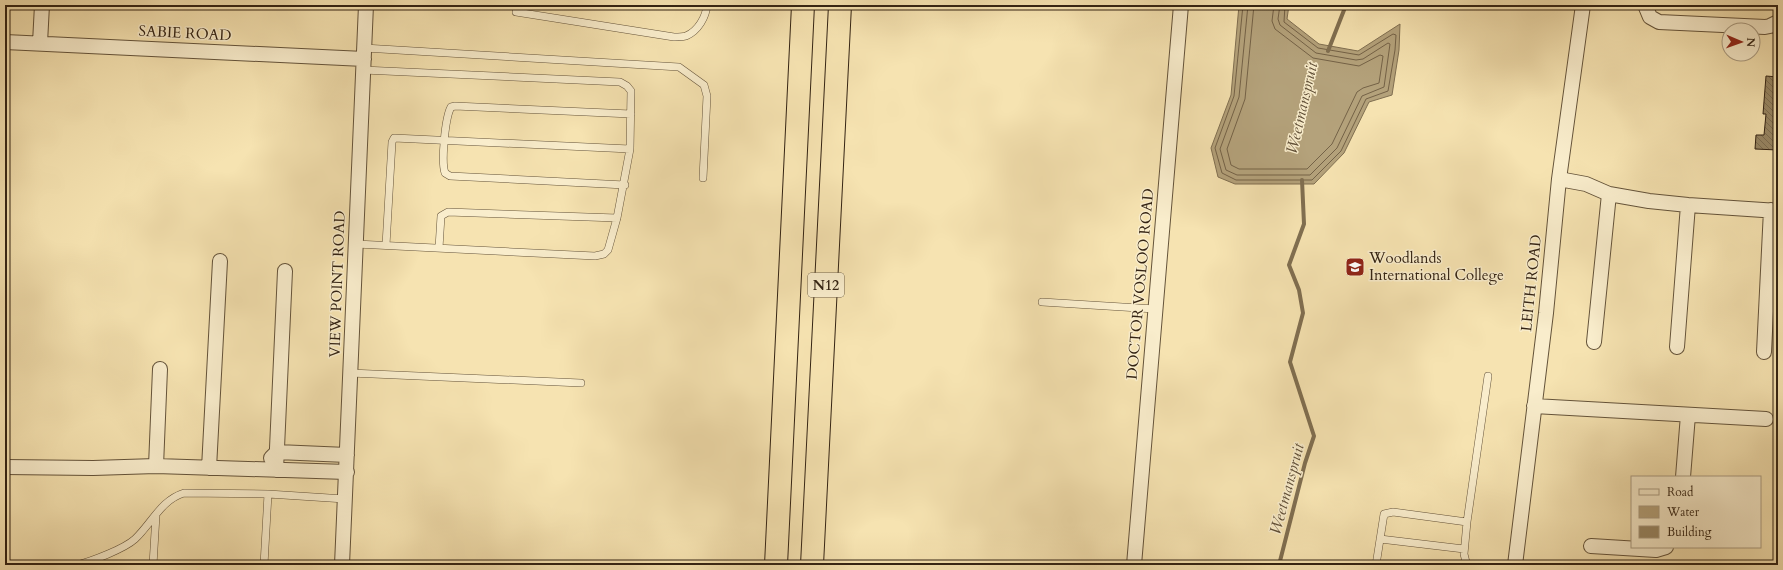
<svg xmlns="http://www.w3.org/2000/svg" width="1783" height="570" viewBox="0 0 1783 570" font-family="Cardo,serif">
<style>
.water{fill:#b4a27b;stroke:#806f51}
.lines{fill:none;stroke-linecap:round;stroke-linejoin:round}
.shore{stroke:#746247;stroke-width:1}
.stream{stroke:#806f51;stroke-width:4}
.building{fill:url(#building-back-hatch);stroke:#332313}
.service-casing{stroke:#64533a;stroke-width:8}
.minor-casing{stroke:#64533a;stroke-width:16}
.motorway-casing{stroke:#332313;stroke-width:24}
.service{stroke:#f9edcc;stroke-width:7}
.minor{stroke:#f9edcc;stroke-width:14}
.motorway{stroke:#f6e3b1;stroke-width:22}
.labels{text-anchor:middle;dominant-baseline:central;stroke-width:3;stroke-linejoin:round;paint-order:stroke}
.shield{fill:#f9edcc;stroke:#6e604a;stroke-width:1}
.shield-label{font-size:14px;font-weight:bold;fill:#332313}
.street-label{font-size:15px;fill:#332313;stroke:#f9edcc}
.poi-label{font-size:15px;fill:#332313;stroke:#f9edcc;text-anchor:start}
.water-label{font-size:16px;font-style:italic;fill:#604f37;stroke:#f9edcc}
</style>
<defs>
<pattern id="building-back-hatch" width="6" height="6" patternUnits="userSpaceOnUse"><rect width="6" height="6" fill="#988765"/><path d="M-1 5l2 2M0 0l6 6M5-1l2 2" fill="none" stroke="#7d6e52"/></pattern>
</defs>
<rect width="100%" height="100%" fill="#f6e3b1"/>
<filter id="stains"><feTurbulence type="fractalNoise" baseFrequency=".005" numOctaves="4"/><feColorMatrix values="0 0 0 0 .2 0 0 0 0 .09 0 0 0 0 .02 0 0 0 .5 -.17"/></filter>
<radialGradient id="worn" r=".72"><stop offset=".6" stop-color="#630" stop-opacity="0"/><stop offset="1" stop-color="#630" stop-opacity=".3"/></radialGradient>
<!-- water -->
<path class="water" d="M1239,5H1289L1287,19L1319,44L1358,51L1400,24L1399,50L1392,95L1369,102L1344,153L1314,184H1235L1218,177L1211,148L1231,95Z"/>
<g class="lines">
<!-- shore -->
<path class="shore" d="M1243,5L1234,96L1215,148L1222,173L1236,180H1312L1341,151L1366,99L1388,91L1395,50L1396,35L1393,34L1359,55L1318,48L1284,22L1285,5
M1248,5L1239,97L1220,149L1226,170L1237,175H1310L1337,148L1362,96L1384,87L1390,44L1388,43L1363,59L1356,60L1316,53L1280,25L1278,19L1280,5
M1254,5L1245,99L1227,149L1231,165L1239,169H1307L1332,144L1357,92L1363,88L1379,83L1383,56L1380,55L1359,66L1313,58L1275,29L1272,21L1274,5"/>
<!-- stream -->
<path class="stream" d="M1328,51L1346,5
M1279,565L1305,463L1314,436L1290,362L1303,313L1299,290L1289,265L1304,224L1302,180"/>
</g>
<!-- building -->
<path class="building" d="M1766,76L1778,77V150L1755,149L1756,135H1764L1766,114H1763Z"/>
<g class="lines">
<!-- service casing -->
<g class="service-casing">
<path id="service" d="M516,12L674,37C677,37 683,37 686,36C698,31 706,17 707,5
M364,48L679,67L704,85L707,96L703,178
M625,185L450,176L445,173C441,162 445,118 451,107L455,106L631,114
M356,244L595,256L604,254L608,250L617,218L630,149L631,91L627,86L620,82L363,70
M386,245L392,142L394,138L630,149
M439,248L441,216L448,212L617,218
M1042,302L1155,309
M350,373L581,383
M1380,539L1464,549
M77,565C92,561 124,549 135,539C152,523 161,500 184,493L268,494L345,499
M153,565L156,515
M264,565L268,494
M1376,565L1384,514L1393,512L1467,522
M1469,565L1466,562L1464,554L1467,522L1488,376"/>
</g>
<!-- minor casing -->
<g class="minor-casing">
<path id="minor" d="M1645,5L1650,17L1659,22L1765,27L1770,26L1778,22
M5,42L364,59
M40,43L42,5
M1559,179L1586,184L1609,194L1649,201L1688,205L1778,211
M1594,342L1609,194
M1677,347L1688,205
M1764,352L1771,210
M1534,406L1766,419
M271,458L277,452L347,455
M156,466L160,369
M5,467L93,468L156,466L347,472
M209,468L220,261
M276,470L285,271
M1683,477L1688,415
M1591,546L1656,550L1666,547
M342,565L366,5
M1134,565L1181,5
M1515,565L1546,313L1559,179L1583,5"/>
</g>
<!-- motorway casing -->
<g class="motorway-casing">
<path id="motorway" d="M776,565L803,5
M812,565L840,5"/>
</g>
<!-- service -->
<use href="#service" class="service"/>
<!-- minor -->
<use href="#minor" class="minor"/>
<!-- motorway -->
<use href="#motorway" class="motorway"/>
</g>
<!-- icons -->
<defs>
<g id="school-square" transform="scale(1)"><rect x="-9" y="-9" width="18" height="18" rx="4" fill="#8f2418" stroke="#f9edcc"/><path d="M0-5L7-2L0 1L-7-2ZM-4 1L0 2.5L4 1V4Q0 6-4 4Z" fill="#fff"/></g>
</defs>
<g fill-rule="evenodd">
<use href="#school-square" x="1355" y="267"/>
</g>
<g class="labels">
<!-- shield labels -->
<rect class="shield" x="808" y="273" width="36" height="24" rx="3"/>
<g class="shield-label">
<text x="826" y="285">N12</text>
</g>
<!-- street labels -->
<g class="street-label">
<text transform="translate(185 33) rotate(3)">SABIE ROAD</text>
<text transform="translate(1531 283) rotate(-84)">LEITH ROAD</text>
<text transform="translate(337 284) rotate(-88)">VIEW POINT ROAD</text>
<text transform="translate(1140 284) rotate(-85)">DOCTOR VOSLOO ROAD</text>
</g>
<!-- poi labels -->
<g class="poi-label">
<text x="1369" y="258">Woodlands<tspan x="1369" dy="17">International College</tspan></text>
</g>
<!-- water labels -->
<g class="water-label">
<text transform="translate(1302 108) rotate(-77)">Weetmanspruit</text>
<text transform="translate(1287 489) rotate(-75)">Weetmanspruit</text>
</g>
</g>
<!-- margin -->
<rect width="1783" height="570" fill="none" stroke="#f6e3b1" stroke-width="20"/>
<rect x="6" y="6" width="1771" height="558" fill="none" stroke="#332313" stroke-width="2"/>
<rect x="10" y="10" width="1763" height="550" fill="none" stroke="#332313"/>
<!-- legend -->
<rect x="1631" y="476" width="130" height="72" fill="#f9edcc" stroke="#aa9c82"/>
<rect x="1639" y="489" width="20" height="6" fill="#f9edcc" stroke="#aa9c82"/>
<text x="1667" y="496" font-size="12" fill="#332313">Road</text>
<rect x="1639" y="506" width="20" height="12" fill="#b4a27b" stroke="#aa9c82"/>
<text x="1667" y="516" font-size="12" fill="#332313">Water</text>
<rect x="1639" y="526" width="20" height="12" fill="#988765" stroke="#aa9c82"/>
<text x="1667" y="536" font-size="12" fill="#332313">Building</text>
<!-- north arrow -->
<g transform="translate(1741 42) rotate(92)"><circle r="19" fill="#f9edcc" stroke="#aa9c82"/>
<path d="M0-3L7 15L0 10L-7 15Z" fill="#8f2418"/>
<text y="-6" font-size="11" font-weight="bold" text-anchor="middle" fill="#332313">N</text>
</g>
<rect width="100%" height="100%" filter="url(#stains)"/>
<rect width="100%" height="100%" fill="url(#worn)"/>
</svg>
